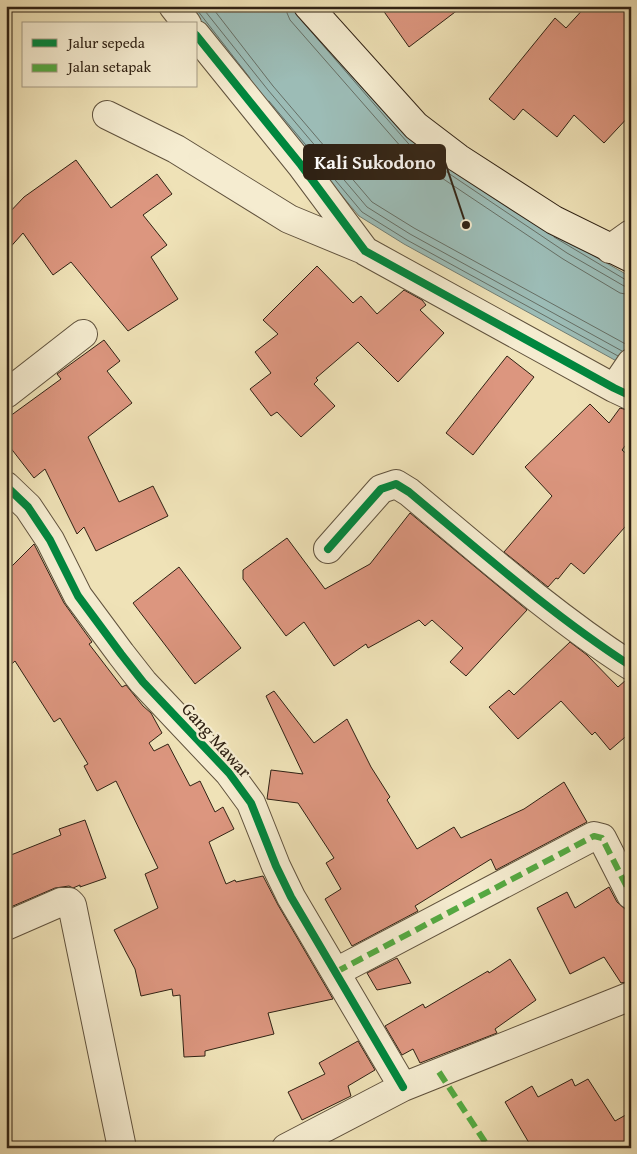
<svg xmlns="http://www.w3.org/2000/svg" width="637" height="1154" viewBox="0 0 637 1154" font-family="'Gentium Book Plus',serif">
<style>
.water{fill:#9cbcb6;stroke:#717e75}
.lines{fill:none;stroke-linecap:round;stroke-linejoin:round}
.shore{stroke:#666f65;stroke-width:1}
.building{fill:#dc967f;stroke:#302214}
.minor-casing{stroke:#60523d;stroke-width:30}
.secondary-casing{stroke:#302214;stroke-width:30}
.minor{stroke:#f5ecd0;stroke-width:28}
.secondary{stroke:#f5ecd0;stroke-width:28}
.quiet{stroke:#54aa42;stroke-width:6;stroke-dasharray:12 6;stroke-linecap:butt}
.cycleway-casing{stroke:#f5ecd0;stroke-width:11}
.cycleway{stroke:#00873e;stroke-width:8}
.labels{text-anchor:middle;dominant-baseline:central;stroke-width:4.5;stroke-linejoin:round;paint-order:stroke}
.street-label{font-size:18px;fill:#302214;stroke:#f5ecd0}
.leader{fill:none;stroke:#302214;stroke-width:2}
.callout-dot{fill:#302214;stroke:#f5ecd0;stroke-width:2}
.callout{fill:#302214;stroke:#302214;stroke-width:2}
.callout-label{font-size:19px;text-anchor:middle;font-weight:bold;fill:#fff}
</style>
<rect width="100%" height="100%" fill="#efe2b7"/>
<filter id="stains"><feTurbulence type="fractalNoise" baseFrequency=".004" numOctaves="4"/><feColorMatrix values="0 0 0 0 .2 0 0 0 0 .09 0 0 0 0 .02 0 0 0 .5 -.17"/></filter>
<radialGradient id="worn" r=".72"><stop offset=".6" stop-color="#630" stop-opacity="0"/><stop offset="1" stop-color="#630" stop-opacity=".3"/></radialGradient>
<!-- water -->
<path class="water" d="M187,6H303L421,142L573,244L631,277V369L404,244L359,216L259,97Z"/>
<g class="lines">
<!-- shore -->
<path class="shore" d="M194,6L250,78
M201,6L268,90L367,207L410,234L622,351
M211,6L273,86L372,202L414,228L631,347
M286,6L287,13L290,20L409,156L563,259L620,293L631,295
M301,20L414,150L567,253L624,286L631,287
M269,101L362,212L407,240L618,356
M554,237L626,280L631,281"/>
</g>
<!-- building -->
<path class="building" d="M380,6H463L409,47Z
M586,6H631V114L604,143L574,115L557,137L523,109L514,120L489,99L555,18L566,28Z
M76,160L111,208L157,174L172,194L143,215L167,245L151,257L178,299L128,331L71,262L53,275L23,233L6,252V216L24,197Z
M317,266L353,303L361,296L377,314L404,290L422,300L426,305L420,310L444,333L398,382L358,342L316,378L318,380L314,384L335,406L301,437L277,412L271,416L250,389L271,373L255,352L278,334L263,320Z
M104,340L120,361L107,371L132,403L88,437L119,502L153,486L168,516L96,551L84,527L77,534L45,469L34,478L6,442V419L61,379L57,374Z
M507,356L534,377L473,455L446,433Z
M590,404L609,423L620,408L631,411V438L622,450L631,458V520L584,574L571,563L558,579L556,578L548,587L504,552L552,496L525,467Z
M410,513L527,610L466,676L450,662L463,648L432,620L425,626L419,620L368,648L366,644L334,666L304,622L286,636L243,579V570L287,538L325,589L370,564Z
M34,544L64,603L92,642L89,644L122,687L126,685L143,706L151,713L162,733L149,743L154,751L168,744L190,786L200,781L215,812L223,807L234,829L209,842L226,884L235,880L236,882L263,876L278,905L333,999L268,1013L274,1034L205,1051V1056L184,1057L180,995L173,996L172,989L141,996L135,969L114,930L158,908L145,874L158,868L116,781L97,791L84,766L88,764L60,718L54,722L15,661L6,669V572Z
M179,567L241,648L195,684L133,603Z
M570,642L587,655L618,687L626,680L631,682V732L610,750L595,732L592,735L561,701L518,739L489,707L509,690L514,695Z
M274,691L314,743L347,719L371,767L390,797L387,800L417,849L454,827L461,838L524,809L564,782L587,822L496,870L491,859L415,906L418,911L352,946L325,899L341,889L326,863L334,858L298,803L267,799L271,770L303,774L266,696Z
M85,820L106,878L80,887V885L73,888L69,886L55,888L6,909V857L61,835L59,829Z
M609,887L617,902L625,909L631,919V981L621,983L604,957L570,974L537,908L567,892L575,908Z
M397,958L411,983L377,990L367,973Z
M510,959L536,1000L495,1029L497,1033L420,1063L413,1049L402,1055L385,1026L423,1004L425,1008L488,971L489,973Z
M358,1041L375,1070L348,1086L351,1096L302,1120L288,1092L325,1074L319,1063Z
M572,1079L575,1086L588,1079L615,1121L631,1112V1148H532L505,1102L532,1086L538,1097Z"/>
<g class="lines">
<!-- minor casing -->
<g class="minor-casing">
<path id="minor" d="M173,6L187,24
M196,35L301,165L365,251L614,388L631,396
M107,115L176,149L289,219L364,250
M610,249L631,234
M614,388L631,363
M6,394L83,334
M6,486L28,507L50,540L78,596L121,654L143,682L229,773L251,803L276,866L291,897L403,1087
M328,549L381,489L396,484L409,492C481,552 552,615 631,666
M6,926L61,902H69L72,905L122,1148
M336,972L594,836L602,838L631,895
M286,1148L403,1087L631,996"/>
</g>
<!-- secondary casing -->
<g class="secondary-casing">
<path id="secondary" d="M308,6L416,126L458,158L554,220L631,258"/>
</g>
<!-- minor -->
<use href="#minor" class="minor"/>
<!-- secondary -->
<use href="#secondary" class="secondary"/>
<!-- quiet -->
<path class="quiet" d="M336,972L594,836L602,838L631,895
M439,1072L489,1148"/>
<!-- cycleway casing -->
<g class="cycleway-casing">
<path id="cycleway" d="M196,35L301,165L365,251L614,388L631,396
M6,486L28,507L50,540L78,596L121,654L143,682L229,773L251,803L276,866L291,897L403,1087
M328,549L381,489L396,484L409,492C481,552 552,615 631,666"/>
</g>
<!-- cycleway -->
<use href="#cycleway" class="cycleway"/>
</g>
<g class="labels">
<!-- street labels -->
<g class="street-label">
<text transform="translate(217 740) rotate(48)">Gang Mawar</text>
</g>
</g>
<!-- callouts -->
<path class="leader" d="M466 225L445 162"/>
<circle class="callout-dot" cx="466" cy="225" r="5"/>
<rect class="callout" x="304" y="145" width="141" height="34" rx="5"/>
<g class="callout-label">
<text x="375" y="169">Kali Sukodono</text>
</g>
<!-- margin -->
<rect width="637" height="1154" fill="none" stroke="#efe2b7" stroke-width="25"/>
<rect x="8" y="8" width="622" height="1139" fill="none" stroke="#302214" stroke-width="2.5"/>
<rect x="12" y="12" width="612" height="1129" fill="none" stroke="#302214"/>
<!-- legend -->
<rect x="22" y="22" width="175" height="65" fill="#f5ecd0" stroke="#a69b85"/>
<rect x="32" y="39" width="25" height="8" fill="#00873e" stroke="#a69b85"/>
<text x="68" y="48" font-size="15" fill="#302214">Jalur sepeda</text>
<rect x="32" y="64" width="25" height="8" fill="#54aa42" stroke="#a69b85"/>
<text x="68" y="72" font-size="15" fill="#302214">Jalan setapak</text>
<rect width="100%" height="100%" filter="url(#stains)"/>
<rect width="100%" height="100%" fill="url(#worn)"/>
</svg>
